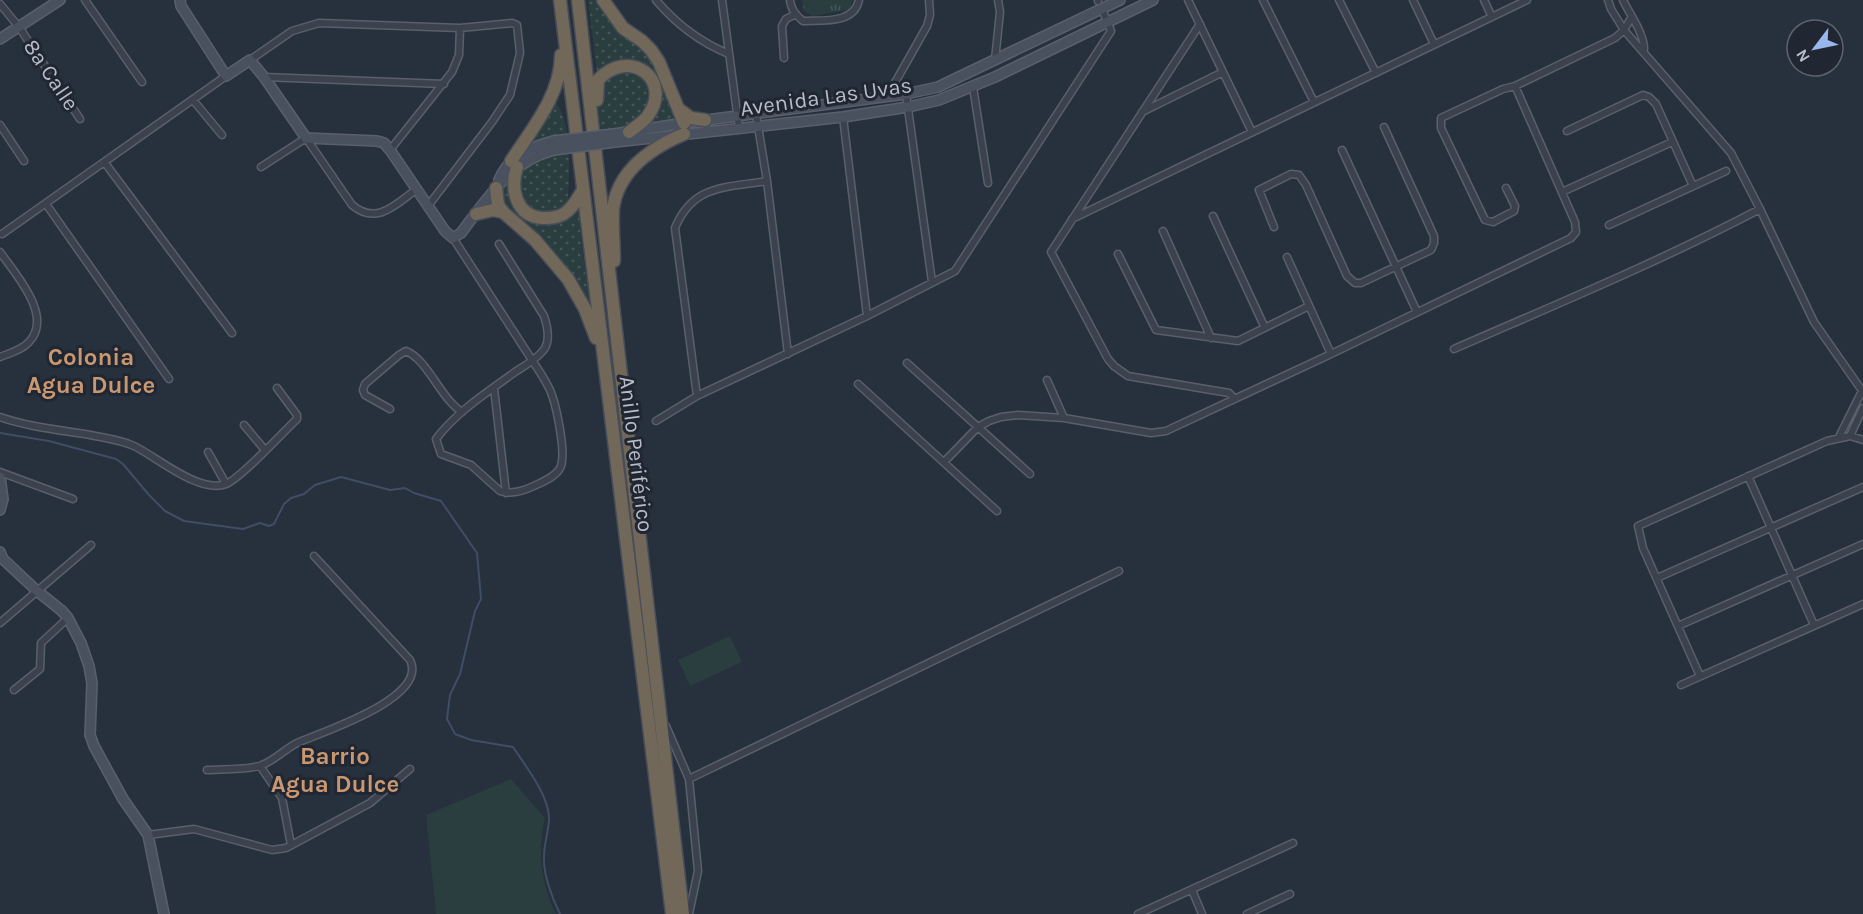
<svg xmlns="http://www.w3.org/2000/svg" width="1863" height="914" viewBox="0 0 1863 914" font-family="Karla,sans-serif">
<style>
.grass{fill:url(#grass-dots)}
.park{fill:url(#park-tufts)}
.pitch{fill:#2a3d3f}
.lines{fill:none;stroke-linecap:round;stroke-linejoin:round}
.stream{stroke:#3f4e64;stroke-width:2}
.street-casing{stroke:#59606b;stroke-width:9}
.secondary-casing{stroke:#59606b;stroke-width:12}
.highway-casing{stroke:#464d58;stroke-width:15}
.street{stroke:#3b424d;stroke-width:6}
.secondary{stroke:#49515f;stroke-width:9}
.highway{stroke:#726859;stroke-width:12}
.secondary-bridge-casing{stroke:#59606b;stroke-width:12;stroke-linecap:butt}
.secondary-bridge{stroke:#49515f;stroke-width:9}
.labels{text-anchor:middle;dominant-baseline:central;stroke-width:6;stroke-linejoin:round;paint-order:stroke}
.street-label{font-size:22px;fill:#b7bdc8;stroke:#202732}
.neighbourhood-label{font-size:24px;font-weight:bold;fill:#ca9870;stroke:#202732}
</style>
<defs>
<pattern id="grass-dots" width="8" height="8" patternUnits="userSpaceOnUse" patternTransform="scale(1.5)"><rect width="8" height="8" fill="#2a3d3f"/><path d="M2 2h.1M6 6h.1" fill="none" stroke="#475759" stroke-width="1.8" stroke-linecap="round"/></pattern>
<pattern id="park-tufts" width="24" height="20" patternUnits="userSpaceOnUse" patternTransform="scale(1.5)"><rect width="24" height="20" fill="#2a3d3f"/><path d="M3 7l-1-3M5 7V3M7 7l1-3M15 17l-1-3M17 17v-4M19 17l1-3" fill="none" stroke="#475759"/></pattern>
</defs>
<rect width="100%" height="100%" fill="#27303d"/>
<!-- grass -->
<path class="grass" d="M588,0H603L642,41L684,123L602,136C599,118 594,98 598,80Z
M551,97C574,117 569,172 568,201L573,205L585,206L580,231L586,278L595,292L597,308L585,309L568,279L503,212L496,188Z"/>
<!-- park -->
<path class="park" d="M802,0H852L851,7L847,10L813,16L804,11Z"/>
<!-- pitch -->
<path class="pitch" d="M730,636L742,662L690,686L678,660Z
M511,779L545,818C537,850 541,884 556,914H436L426,815Z"/>
<g class="lines">
<!-- stream -->
<path class="stream" d="M0,433L49,441L116,459L123,464L149,495L165,511L184,521L243,529L260,523L269,526L274,524L284,504L291,498L304,494L315,485L341,477L390,490L405,488L414,493L441,501L477,553L481,599L475,611L460,674L450,695L447,719L455,734L471,740L513,747C525,765 549,796 549,818C549,831 544,843 544,856C543,874 552,898 560,914"/>
<!-- street casing -->
<g class="street-casing">
<path id="street" d="M85,0L142,82
M656,0C676,24 700,42 729,54
M722,0L739,128
M790,0C791,10 796,15 803,21C824,20 854,24 859,0
M1098,0V1
M1188,0L1252,132
M1263,0L1314,102
M1339,0L1376,73
M1413,0L1434,44
M1484,0L1492,17
M1608,0L1611,9L1624,30L1731,153L1760,209L1814,322L1863,392
M1623,0C1630,15 1644,33 1644,49
M0,4L19,27L80,119
M1200,24L1051,252L1108,359L1114,366L1128,376L1229,393L1234,398
M784,58L782,26L786,19L796,14
M250,60L292,31L319,23L460,28L512,23L517,25L520,53L510,95L492,122L428,206
M995,60L1000,12L998,0
M264,77L444,84
M973,87L988,183
M906,94L932,282
M888,95L927,26L930,15L929,0
M193,100L222,135
M1142,112L1223,72
M756,114L767,181L788,354
M843,117L867,316
M0,125L24,161
M1567,131L1643,95L1649,97L1656,104L1693,186
M390,150L452,72L459,55L460,28
M1342,150L1417,312
M105,163L232,333
M261,167L306,138L352,205C377,226 396,204 417,189
M1506,188L1515,206L1514,211L1493,222L1485,220L1441,128V118L1503,89L1515,86L1615,38L1624,30L1631,18
M1562,192L1672,142
M46,204L169,379
M1213,216L1265,328
M1072,219L1527,0
M1609,225L1726,171
M1274,227L1259,190L1291,174L1299,175L1306,185L1347,276L1355,283H1361L1431,250L1434,243V236L1384,127
M1163,231L1211,338
M2,234L226,76
M453,238L532,360C538,369 544,378 549,388C556,402 566,451 561,466C558,475 545,481 536,485C526,490 512,495 500,491L471,465L441,454L436,439C457,411 488,392 515,372C524,366 539,358 545,348C550,339 547,325 544,316L499,244
M0,252C15,274 54,316 29,342C22,350 10,353 0,357
M1118,254L1156,330L1238,341L1309,306
M1287,257L1331,354
M1454,349C1557,304 1661,261 1760,209
M907,363L1030,474
M1047,380L1064,418
M858,384L997,511
M494,388L506,493
M697,396L675,228C693,184 726,188 767,181
M390,409L365,395L363,390L365,384L399,355L406,351C428,360 440,398 462,412
M0,417C29,427 60,430 90,435C105,438 121,440 134,446C157,457 199,494 226,484C241,478 282,433 297,419V415L277,388
M656,421L697,396L867,316L955,271L1111,31L1102,9
M244,425L265,450
M1850,436L1863,408
M1839,437L1862,391
M208,452L226,484
M944,462L978,427L989,421L1001,417L1018,415L1064,418L1151,433L1166,431L1331,354L1571,238L1576,232L1575,222L1515,86
M0,472L73,499
M1748,476L1814,625
M1657,578L1863,487
M0,623L91,545
M1678,626L1863,544
M1700,676L1643,548L1638,526L1827,441L1850,436L1863,440
M1681,685L1863,604
M14,690L40,669L41,643L68,618
M666,726L689,779L698,871L689,914
M260,766L282,798L291,845
M207,770C220,769 251,770 262,765C275,760 285,749 297,743C322,732 429,698 410,660L314,556
M689,779L1119,571
M148,835L194,829L272,850L286,848L370,803L410,769
M1192,890L1202,914
M1138,914L1293,843
M1247,914L1290,894"/>
</g>
<!-- secondary casing -->
<g class="secondary-casing">
<path id="secondary" d="M180,0L181,6L226,76L250,60L264,77L306,138L377,141L384,143L390,150L445,231L453,238L461,233C487,199 510,161 554,150
M0,39L60,0
M614,134L691,122L906,94L938,87L1120,0
M615,142L843,117L908,107L939,100L995,77L1153,0
M499,180C508,157 531,147 553,141
M0,477L3,499L0,510
M0,552L3,559L36,590L62,611L68,618L81,643L89,666L92,683L90,735L94,746L123,799L148,835L164,914"/>
</g>
<!-- highway casing -->
<g class="highway-casing">
<path id="highway" d="M560,0L672,914
M578,0L683,914
M603,0L623,28L642,41L651,50L659,62L684,123
M597,100L598,80C629,46 675,80 647,117C642,123 635,127 629,132
M680,110L691,118L705,120
M511,161C532,129 561,95 561,55
M517,167C510,189 516,216 542,218C549,218 559,218 565,213C573,208 578,198 583,190
M496,188L498,205L503,212L535,240L568,279L585,309L596,338
M476,214L493,210L503,212
M614,261C614,244 612,226 613,209C618,170 651,148 684,134"/>
</g>
<!-- street -->
<use href="#street" class="street"/>
<!-- secondary -->
<use href="#secondary" class="secondary"/>
<!-- highway -->
<use href="#highway" class="highway"/>
<!-- secondary-bridge casing -->
<g class="secondary-bridge-casing">
<path id="secondary-bridge" d="M553,141L614,134
M554,150L615,142"/>
</g>
<!-- secondary-bridge -->
<use href="#secondary-bridge" class="secondary-bridge"/>
</g>
<g class="labels">
<!-- street labels -->
<g class="street-label">
<text transform="translate(51 75) rotate(56)">8a Calle</text>
<text transform="translate(826 97) rotate(-8)">Avenida Las Uvas</text>
<text transform="translate(636 454) rotate(83)">Anillo Periférico</text>
</g>
<!-- neighbourhood labels -->
<g class="neighbourhood-label">
<text x="91" y="357">Colonia<tspan x="91" dy="28">Agua Dulce</tspan></text>
<text x="335" y="756">Barrio<tspan x="335" dy="28">Agua Dulce</tspan></text>
</g>
</g>
<!-- north arrow -->
<g transform="translate(1815 48) rotate(238)"><circle r="28" fill="#202732" stroke="#5c636e" stroke-width="1.5"/>
<path d="M0-4.5L10 22L0 15L-10 22Z" fill="#97b7ed"/>
<text y="-9" font-size="16" font-weight="bold" text-anchor="middle" fill="#b7bdc8">N</text>
</g>
</svg>
